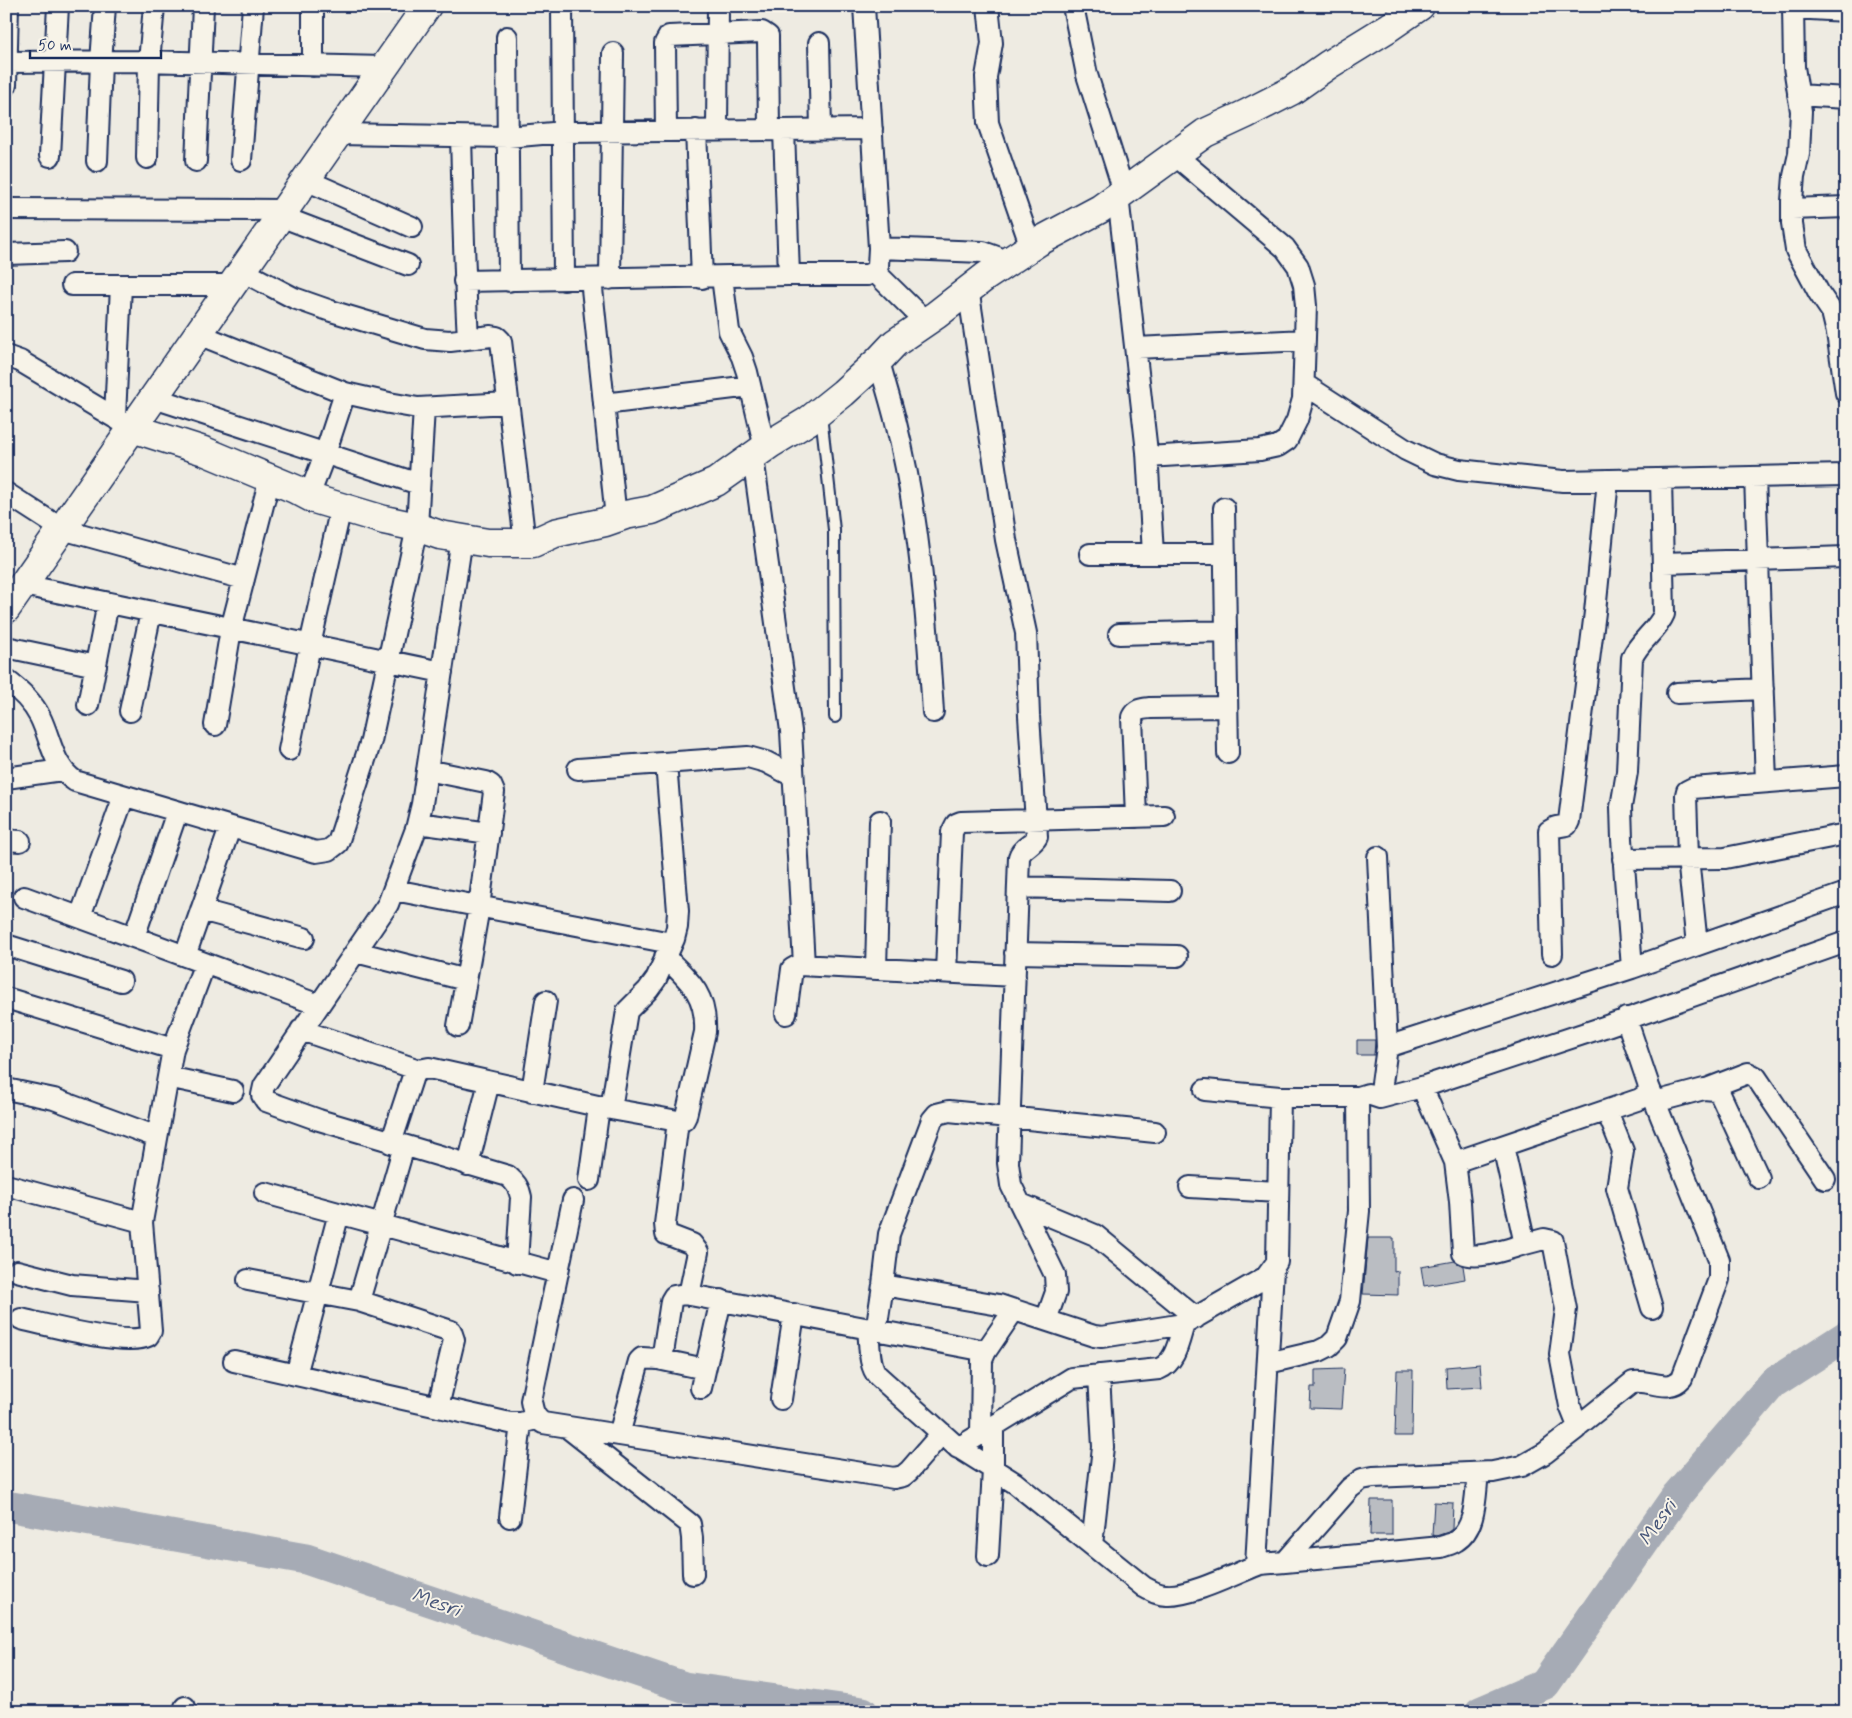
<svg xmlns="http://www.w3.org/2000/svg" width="1852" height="1718" viewBox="0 0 1852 1718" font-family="Mynerve,sans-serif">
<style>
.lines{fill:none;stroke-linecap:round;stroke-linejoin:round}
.river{stroke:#a6abb5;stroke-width:31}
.building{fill:#babdc2;stroke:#1b2f5e}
.lane-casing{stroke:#1b2f5e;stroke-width:14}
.street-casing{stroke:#1b2f5e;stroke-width:24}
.secondary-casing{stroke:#1b2f5e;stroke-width:31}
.primary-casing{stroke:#1b2f5e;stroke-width:31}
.lane{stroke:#f7f3e8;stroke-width:10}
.street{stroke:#f7f3e8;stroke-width:20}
.secondary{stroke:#f7f3e8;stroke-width:28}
.primary{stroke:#f7f3e8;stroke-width:28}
.labels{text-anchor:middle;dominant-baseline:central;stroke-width:4;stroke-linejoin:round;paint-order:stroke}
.water-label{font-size:20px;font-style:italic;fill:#455478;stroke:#f7f3e8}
</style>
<rect width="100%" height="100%" fill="#eeebe2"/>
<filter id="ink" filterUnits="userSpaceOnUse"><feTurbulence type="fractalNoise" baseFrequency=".02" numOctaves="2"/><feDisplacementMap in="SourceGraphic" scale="10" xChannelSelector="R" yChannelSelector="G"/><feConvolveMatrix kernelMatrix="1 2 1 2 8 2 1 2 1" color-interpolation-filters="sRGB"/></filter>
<g filter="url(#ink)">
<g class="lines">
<!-- river -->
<path class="river" d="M6,1506L306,1559L684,1687L863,1712
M1480,1712L1545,1684L1677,1495L1773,1383L1846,1336"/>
</g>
<!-- building -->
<path class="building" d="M1357,1040H1375L1374,1055H1357Z
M1368,1238H1394V1272L1398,1271V1295L1363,1294Z
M1455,1261L1463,1266L1465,1279L1424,1286L1421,1267Z
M1480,1364L1482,1387L1447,1389L1446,1367Z
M1344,1369L1341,1409L1310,1408L1311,1387H1315V1370Z
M1397,1370H1413L1412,1436H1395Z
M1371,1500H1392V1535H1370Z
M1434,1502L1453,1503L1452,1529L1448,1532L1436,1536L1432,1535Z"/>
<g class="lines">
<!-- lane casing -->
<g class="lane-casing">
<path id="lane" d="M821,415L834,530L835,717"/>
</g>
<!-- street casing -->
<g class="street-casing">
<path id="street" d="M313,6V66
M562,6L564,280
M988,6L992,43L986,77L988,123L1031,247
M1073,6L1087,75L1124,192
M1793,6L1794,67L1801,111L1799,154L1794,176L1792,201V224L1796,250L1819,293L1832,312L1837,333L1846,393
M1793,8L1846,11
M507,37L509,281
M819,43L821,129
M6,62L141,61L384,67
M6,85L8,6
M1798,95L1846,98
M696,130L702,278
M717,130L718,6
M784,130L789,275
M666,131L665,43L669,36L762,32L768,36V40L769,130
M338,134L508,137L564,132L872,129
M461,137C463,204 464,271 468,338
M50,156L58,6
M147,158L149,62L154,6
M241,160L253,6
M97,161L101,62L105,6
M196,161L203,6
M306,180L412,227
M1118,196L1147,452L1153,554
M6,209L285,210
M1792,209L1846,207
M280,216L408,265
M879,248L983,252L997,257L1005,265
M6,254L65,252
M242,271L294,298L331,311L425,339L450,341L491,336L497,337L501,341L525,543
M875,272L926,322
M722,277L729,331L742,357L747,372L765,448
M591,279L616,518
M610,279L613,53
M464,281L789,275H867L876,271L878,266L879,248L864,6
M72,285H232
M968,288L1006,540L1026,633L1029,716L1037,837C1032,846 1022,847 1019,857L1008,1163L1011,1185L1055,1275L1056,1292L1046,1320
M198,334L345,393L389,403L418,408L508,403
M1136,348L1305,340
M6,356L20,361L132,428
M879,361C884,381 891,402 896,423C919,515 927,617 933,712
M1304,384L1406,450L1435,464L1459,470L1563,481L1846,475
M154,398L419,484
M604,404L750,386
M115,417L121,285
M753,457L791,731L804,965
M1148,457L1260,450L1278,446L1287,440L1297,420L1303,399L1306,306L1304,285L1298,266L1285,248L1175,155
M1755,477L1766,782
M6,493L62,529L244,579
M309,496L325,454L345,393
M1224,508L1228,753
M462,538L422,804L416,829L388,904L264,1086L262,1095L266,1101L319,1120L508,1176C515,1182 519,1187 521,1197L517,1263
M1090,554H1225
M1663,563L1846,557
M23,585L442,672
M1119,634L1226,631
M6,647L96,666
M6,680C20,690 32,701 40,717C51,739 53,767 75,781L316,852L329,850L338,843L371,741L417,527L424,408
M1677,693L1763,689
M88,705L108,603
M130,711L151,612
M215,725L231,629L270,478
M289,750L310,645L341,507
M578,769L748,757L766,762L793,776
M427,770L486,782L491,785L494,792L479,907L458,1026
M6,778L62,770
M1136,817L1132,717C1136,709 1141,709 1150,708L1227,707
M418,823L489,833
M6,840L20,841
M1378,857L1387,1047L1380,1098
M1623,859L1725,858L1846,834
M1018,887L1170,891
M394,890L671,943
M24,897L319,1005
M201,910L304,938
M80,917L124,796
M134,937L177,812
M6,945L121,981
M1697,945L1688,858L1686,795L1687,791L1693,788L1846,776
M356,952L466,980
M1015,953L1177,956
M1552,954L1549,831L1556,827L1567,825L1569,821L1595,612L1608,480
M185,956L230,828
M665,957C690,981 707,995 705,1032L686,1116L684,1120L678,1121L665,1224L666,1234L692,1244L698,1252L689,1295
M876,968L880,821
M1632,968L1622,839L1621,807L1627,772L1632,658C1639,641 1657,631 1664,614L1661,479
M946,972L952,832L956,824L961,822L1164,816
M6,998L173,1049
M786,1014L792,969L799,965L1015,976
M301,1030L419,1070
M1387,1047L1632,968L1846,893
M168,1077L233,1091
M1422,1087L1455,1162L1460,1202L1463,1253C1477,1261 1510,1248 1525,1244
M1709,1088L1748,1073L1756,1077L1825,1179
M6,1089L54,1099L157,1137
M1205,1090L1280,1097H1358L1368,1094L1380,1098L1422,1087L1604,1027L1846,942
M532,1092L546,1001
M1655,1102L1704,1089L1715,1090L1720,1094L1759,1178
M611,1109L627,1011L648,990L656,979L674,939L677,927L678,911L666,763
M1607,1111L1623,1151L1617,1188L1619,1195L1652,1308
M391,1143L413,1076L419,1070L429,1068L611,1109L678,1121
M1455,1162L1640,1099L1647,1094L1649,1089L1648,1083L1626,1018
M468,1165L489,1082
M589,1180L599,1107
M6,1185L142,1222
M1190,1187L1278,1192
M265,1193L558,1273
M573,1200L531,1401C533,1412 534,1417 543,1423L894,1478L903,1476L909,1471L942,1433
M1021,1204L1095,1235L1196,1318
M17,1271L72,1285L148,1291
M248,1280L359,1301L451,1331L454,1340L438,1407
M883,1285L999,1305L1094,1336L1102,1337L1184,1324L1266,1277L1277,1262L1280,1097
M359,1301L404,1146
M21,1319C47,1325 127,1347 148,1336L151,1331L142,1222L173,1049L205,963
M868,1329C870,1344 868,1365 878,1376L956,1446L1015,1483L1144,1587C1152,1591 1158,1595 1166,1595C1189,1597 1237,1573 1260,1564L1285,1562L1441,1547C1446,1545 1452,1544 1456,1541C1477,1528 1475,1495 1478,1473
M876,1331L883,1285L889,1234L932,1120L937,1114L949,1111L1155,1132
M662,1360L671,1301L674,1296L685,1294L986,1351
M234,1361L510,1423H521L536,1419
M1268,1363L1319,1351L1329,1346L1337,1338L1350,1301L1359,1211L1358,1097
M296,1375L339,1213
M701,1388L721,1300
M781,1399L794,1314
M1578,1426L1633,1382C1650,1379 1668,1394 1682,1378L1719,1279V1260L1649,1087
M568,1428L690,1524L692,1538L693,1574
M981,1434L982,1360L986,1351L1014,1310
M619,1435L639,1361L642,1358L658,1359L705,1369
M958,1448L1072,1378L1159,1369C1176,1362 1179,1340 1184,1324
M510,1517L521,1423
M1092,1545L1103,1447L1099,1375
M988,1556L993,1470V1426
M1285,1562L1350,1488L1362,1479L1373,1477L1493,1472L1522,1466L1545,1453L1576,1429L1578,1426L1570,1406L1560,1354L1566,1309L1553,1241L1544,1239L1525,1244L1503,1146
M1256,1565L1273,1269
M185,1707L186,1712"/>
</g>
<!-- secondary casing -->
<g class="secondary-casing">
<path id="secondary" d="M132,428L204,451L295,489L314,499L384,520L417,527L440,535L488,543H533L555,533L605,522L625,515L652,510L716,482L770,444L808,421L843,393L878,361L895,343L936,315L985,277L1038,242L1100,209L1205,133L1246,114L1291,91L1328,65L1388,28L1420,6"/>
</g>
<!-- primary casing -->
<g class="primary-casing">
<path id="primary" d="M6,609L427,6"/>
</g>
<!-- lane -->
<use href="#lane" class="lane"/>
<!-- street -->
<use href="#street" class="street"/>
<!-- secondary -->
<use href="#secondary" class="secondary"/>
<!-- primary -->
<use href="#primary" class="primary"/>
</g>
</g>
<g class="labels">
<!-- water labels -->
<g class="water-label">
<text transform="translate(1658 1523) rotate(-55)">Mesri</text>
<text transform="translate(436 1603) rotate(19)">Mesri</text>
</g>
</g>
<!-- margin -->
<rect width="1852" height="1718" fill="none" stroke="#f7f3e8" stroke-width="25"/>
<rect x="12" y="12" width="1827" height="1693" fill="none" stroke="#1b2f5e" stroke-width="2" filter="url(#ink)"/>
<!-- scale -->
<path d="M30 50v8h131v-8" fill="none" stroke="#1b2f5e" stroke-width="2.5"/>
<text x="38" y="50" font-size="15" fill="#1b2f5e" stroke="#f7f3e8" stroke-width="4" paint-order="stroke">50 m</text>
</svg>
